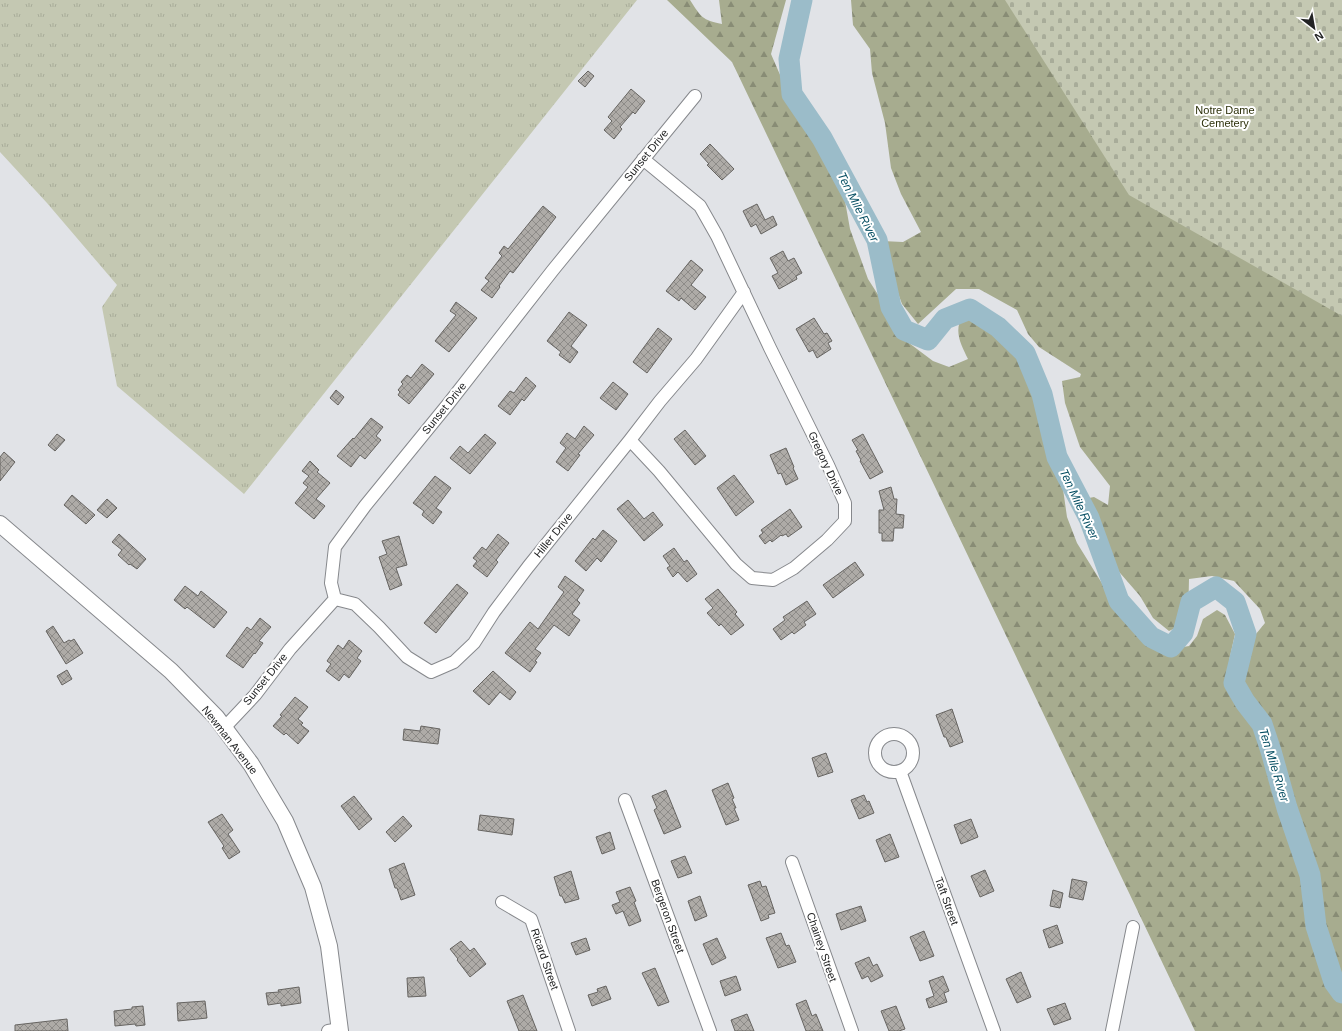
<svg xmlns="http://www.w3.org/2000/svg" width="1342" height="1031" viewBox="0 0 1342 1031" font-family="Helvetica,sans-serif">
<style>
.grass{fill:url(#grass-tufts)}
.forest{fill:url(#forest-firs)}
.cemetery{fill:url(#cemetery-stones)}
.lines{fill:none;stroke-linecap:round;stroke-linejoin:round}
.river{stroke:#9bbcc9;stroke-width:21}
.building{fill:url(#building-cross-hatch);stroke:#666461}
.minor-casing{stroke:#86888c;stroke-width:14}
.major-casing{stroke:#86888c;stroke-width:18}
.minor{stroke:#fff;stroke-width:12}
.major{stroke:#fff;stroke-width:16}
.labels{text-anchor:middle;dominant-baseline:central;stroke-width:4;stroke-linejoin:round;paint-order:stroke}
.park-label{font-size:11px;fill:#2c300a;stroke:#fff}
.street-label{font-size:11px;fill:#222324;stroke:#fff}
.water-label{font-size:12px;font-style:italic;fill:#064e62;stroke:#fff}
</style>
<defs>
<pattern id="grass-tufts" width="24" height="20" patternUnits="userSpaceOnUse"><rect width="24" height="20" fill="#c4c8b2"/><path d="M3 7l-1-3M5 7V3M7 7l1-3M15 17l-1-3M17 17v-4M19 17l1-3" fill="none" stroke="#a8ac99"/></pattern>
<pattern id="forest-firs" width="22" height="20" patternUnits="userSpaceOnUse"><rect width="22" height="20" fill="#a7ac8f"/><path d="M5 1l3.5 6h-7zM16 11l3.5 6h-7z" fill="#888c75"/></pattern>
<pattern id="cemetery-stones" width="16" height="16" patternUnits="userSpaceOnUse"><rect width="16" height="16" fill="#c4c8b2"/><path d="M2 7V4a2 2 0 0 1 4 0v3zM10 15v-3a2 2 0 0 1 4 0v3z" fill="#a8ac99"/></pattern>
<pattern id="building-cross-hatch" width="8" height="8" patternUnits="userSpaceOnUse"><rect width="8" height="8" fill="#aeaba7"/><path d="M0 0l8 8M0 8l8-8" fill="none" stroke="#8d8b88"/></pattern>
</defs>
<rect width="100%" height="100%" fill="#e1e3e7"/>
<!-- grass -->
<path class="grass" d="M0,0H637L244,494L117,386L102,307L117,285L47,203L0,152Z"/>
<!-- forest -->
<path class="forest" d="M667,0H690C701,17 702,20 722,24L719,0H786L771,54L797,114L842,184L850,229L868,279L909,343L933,361L949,367L968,359C961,344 953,331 963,315L983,316L1002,331L1017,353L1051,447L1063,489L1067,517L1077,543L1108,593L1126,602L1153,643L1167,650L1189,646L1197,636L1203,619L1217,610L1225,615L1235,634L1229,661L1231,668L1238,675L1248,666L1251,640L1265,623L1260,609L1234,581L1212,576L1189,579L1188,622L1169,631L1153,618L1140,596L1114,566L1085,513L1089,498L1094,497L1108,505L1110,486L1080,447L1065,403L1062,381L1080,377L1081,374L1039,347L1028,334L1017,310L979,289H956L918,324L902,304L886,260L882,241L903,242L921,232L901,194L891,168L885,123L872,73L870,49L853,25L851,0H1018L1342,295V1031H1195L732,62Z"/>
<!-- cemetery -->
<path class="cemetery" d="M1005,0H1342V316L1129,195Z"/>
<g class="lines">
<!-- river -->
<path class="river" d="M802,0L789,59L792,94L822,138L877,240L891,307L904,330L928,340L945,319L970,309L998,327L1025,353L1042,394L1057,457L1089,518L1119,601L1151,637L1171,647L1183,633L1191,602L1216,587L1235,602L1246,634L1234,683L1245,702L1262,724L1271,751L1287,808L1310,875L1316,926L1334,982L1342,993"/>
</g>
<!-- building -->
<path class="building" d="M588,71L594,76L585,87L578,81Z
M631,89L645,101L635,114L633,112L620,127L622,129L614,139L604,130L612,121L608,117Z
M710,144L734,169L722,180L707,165L709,164L700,154Z
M757,204L765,220L773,216L777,225L761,234L756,224L751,227L743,211Z
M543,206L556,217L513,273L510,271L499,286L500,287L492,298L481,290L489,281L485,278L502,256L499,253L504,246L508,249Z
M783,251L788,261L794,258L802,273L796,276L797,279L779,289L772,276L778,273L770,258Z
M691,260L703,270L691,285L706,297L695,310L681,298L679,301L666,291Z
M456,302L477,318L449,352L435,341L456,315L450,311Z
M569,312L587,325L571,346L578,352L570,363L559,355L561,352L547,341Z
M814,318L824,334L827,333L832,341L828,343L831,349L817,358L813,350L809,352L796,329Z
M658,328L672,339L647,373L633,362Z
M422,364L434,374L409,404L398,395L400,392L398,390L403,384L401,382L407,375L411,378Z
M526,377L536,386L524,401L522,399L510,415L498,406L510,391L514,393Z
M613,382L628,394L616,410L600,398Z
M336,390L344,397L338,405L330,398Z
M371,418L383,427L376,436L381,440L365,459L360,455L351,467L337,456L353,438L354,439Z
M584,426L594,435L578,454L580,455L568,471L556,462L566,448L560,443L567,433L575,439Z
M685,430L706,456L695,465L674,439Z
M57,434L65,440L55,451L48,445Z
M485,434L496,443L470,474L450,458L460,446L468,453Z
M863,434L883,472L870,479L860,461L861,460L856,451L858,450L852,440Z
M786,448L794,467L793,468L798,479L786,485L781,473L778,474L770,455Z
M4,452L15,462L0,481V457Z
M310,461L319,470L317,472L330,483L316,499L325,506L314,519L295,503L308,487L303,483L309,476L302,471Z
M734,475L754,502L736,516L717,488Z
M435,476L451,488L436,508L442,512L433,524L422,515L424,511L413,503Z
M891,487L894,499H897L896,514L904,515L903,528H894L893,541H882V533H879V510H884L879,491Z
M72,495L95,515L86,524L64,505Z
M107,499L117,508L107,518L97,510Z
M628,500L644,519L653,512L663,525L644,541L617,509Z
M790,509L802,527L788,537L786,534L782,536L781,535L772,542L770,540L765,544L759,536L763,533L761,530Z
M603,530L617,541L601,562L597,558L586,571L575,561L593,538L595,540Z
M119,534L146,559L137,569L130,564L129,565L118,555L122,550L112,542Z
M498,534L509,543L496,560L498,562L487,577L473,566L477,561L473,558L482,547L486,550Z
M399,536L407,565L396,568L402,585L390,590L379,557L387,554L382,541Z
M674,548L684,562L687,560L697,574L687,582L678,572L673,577L667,568L670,566L663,556Z
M855,562L864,575L833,598L823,585Z
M565,576L584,590L577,600L580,603L572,614L580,620L569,636L554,625L535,649L541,653L535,661L537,662L530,672L505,653L530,622L538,629L564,592L558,587Z
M457,584L468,593L436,633L424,623Z
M185,586L198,596L201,591L227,612L214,628L187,607L185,609L174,600Z
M718,589L737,612L735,614L744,625L731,635L721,624L719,626L707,613L713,608L705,599Z
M807,601L816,614L804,622L806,625L794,634L792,632L781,640L773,629L785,620L783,617Z
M260,618L271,627L259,641L263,643L255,654L254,653L243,668L226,656L247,627L251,630Z
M53,626L64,643L69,640L71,641L74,639L83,653L66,664L46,631Z
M349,640L362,651L357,658L361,661L349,678L344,674L339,681L326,671L331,664L327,661L338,645L343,649Z
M67,670L72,679L62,685L57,676Z
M493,671L516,692L510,700L500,692L489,705L473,691Z
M295,697L308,707L298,719L303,723L301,725L309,731L298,744L286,733L284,735L273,726L282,716L280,715Z
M952,709L963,742L950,747L946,737H944L936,715Z
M421,726L440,729L438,744L403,740L404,729L420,731Z
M826,753L833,772L818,777L812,758Z
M728,783L734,798L732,799L736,808H734L739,820L726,825L712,790Z
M666,790L681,827L664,834L654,810L657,808L652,796Z
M864,795L867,802L869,801L874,813L859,819L851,800Z
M354,796L372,819L359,830L341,806Z
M222,814L233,830L228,834L240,852L229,859L222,848L224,846L208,822Z
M480,815L514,819L512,835L478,830Z
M403,816L412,826L395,842L386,832Z
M971,819L978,837L961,844L954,825Z
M610,832L615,849L602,854L596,837Z
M890,834L899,857L885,862L876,840Z
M685,856L692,873L678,878L671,861Z
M404,863L415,895L401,900L397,888H395L389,869Z
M985,870L994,891L980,897L971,876Z
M571,871L579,899L565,903L562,896H560L554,877Z
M1072,879L1087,882L1083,900L1069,897Z
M760,881L762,887L766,886L775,913L768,915L769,918L761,921L748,885Z
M630,887L636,901L634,902L641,921L629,926L623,911L616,914L612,905L620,902L616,892Z
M1053,890L1063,893L1060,908L1050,906Z
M700,896L707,916L695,921L688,901Z
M861,906L866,921L841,930L836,914Z
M1057,925L1063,943L1049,948L1043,930Z
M924,931L934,956L920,961L910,937Z
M781,933L786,946L789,945L796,962L778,968L766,938Z
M586,938L590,950L576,955L571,943Z
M717,938L726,958L712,965L703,944Z
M461,941L470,951L474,948L486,964L470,977L457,960L458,959L450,949Z
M869,957L873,966L877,964L883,976L871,982L868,976L862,979L855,963Z
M655,968L669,1002L658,1006L642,973Z
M1021,972L1031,997L1017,1003L1006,979Z
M736,976L741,990L725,996L720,981Z
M943,976L949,991L944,993L947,1002L929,1008L926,999L934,996L929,981Z
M424,977L426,996L408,997L407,978Z
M606,986L611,999L592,1006L588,995L598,992L597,989Z
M299,987L301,1003L281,1006V1003L268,1005L266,993L279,992L278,990Z
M523,995L537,1031H519L507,1001Z
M806,1000L812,1016L816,1014L823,1031H806L796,1004Z
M205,1001L207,1018L178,1021L177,1003Z
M1065,1003L1071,1019L1054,1025L1047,1009Z
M143,1006L145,1025L136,1026L135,1024L115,1026L114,1011L132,1009V1007Z
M896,1006L905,1029L899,1031H889L881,1011Z
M747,1014L754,1031H735L731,1020Z
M67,1019L68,1031H15V1025Z"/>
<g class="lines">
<!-- minor casing -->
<g class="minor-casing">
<path id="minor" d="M630,440L659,471L736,564L752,578L773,580L794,568L827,540L845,521V503L828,465L770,348L717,236L700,206L643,159
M335,599L355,604L379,627L407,657L431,672L454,662L474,643L494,612L528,567L630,440L660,401L696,359L744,292
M224,728L255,695L290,649L335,599L331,583L335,547L365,506L449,403L553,270L695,96
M875 753a19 19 0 1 1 38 0a19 19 0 1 1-38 0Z
M900,771L994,1031
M625,800L710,1031
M792,862L852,1031
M502,902L531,919L569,1031
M328,1031L340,1029
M1112,1031L1133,927"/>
</g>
<!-- major casing -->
<g class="major-casing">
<path id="major" d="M0,524L171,671L216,717L251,764L285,821L313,887L329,946L340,1031"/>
</g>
<!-- minor -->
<use href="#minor" class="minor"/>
<!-- major -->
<use href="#major" class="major"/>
</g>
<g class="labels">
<!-- park labels -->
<g class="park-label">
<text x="1225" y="110">Notre Dame<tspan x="1225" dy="13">Cemetery</tspan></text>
</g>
<!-- street labels -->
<g class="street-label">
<text transform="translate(646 155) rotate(-51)">Sunset Drive</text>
<text transform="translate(444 408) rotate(-51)">Sunset Drive</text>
<text transform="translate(826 463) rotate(65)">Gregory Drive</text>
<text transform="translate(553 535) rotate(-51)">Hiller Drive</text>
<text transform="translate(265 679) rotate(-51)">Sunset Drive</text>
<text transform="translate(230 740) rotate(52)">Newman Avenue</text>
<text transform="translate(947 901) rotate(70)">Taft Street</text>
<text transform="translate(668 916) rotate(70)">Bergeron Street</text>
<text transform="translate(822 947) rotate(71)">Chainey Street</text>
<text transform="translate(545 959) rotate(71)">Ricard Street</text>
</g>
<!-- water labels -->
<g class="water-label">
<text transform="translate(858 207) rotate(63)">Ten Mile River</text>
<text transform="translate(1079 504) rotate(65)">Ten Mile River</text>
<text transform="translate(1274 765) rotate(73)">Ten Mile River</text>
</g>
</g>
<!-- north arrow -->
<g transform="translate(1314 28) rotate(149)" stroke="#ffffff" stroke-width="3" paint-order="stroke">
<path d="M0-3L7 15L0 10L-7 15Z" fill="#222324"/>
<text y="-6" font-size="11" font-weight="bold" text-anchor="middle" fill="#222324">N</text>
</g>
</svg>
